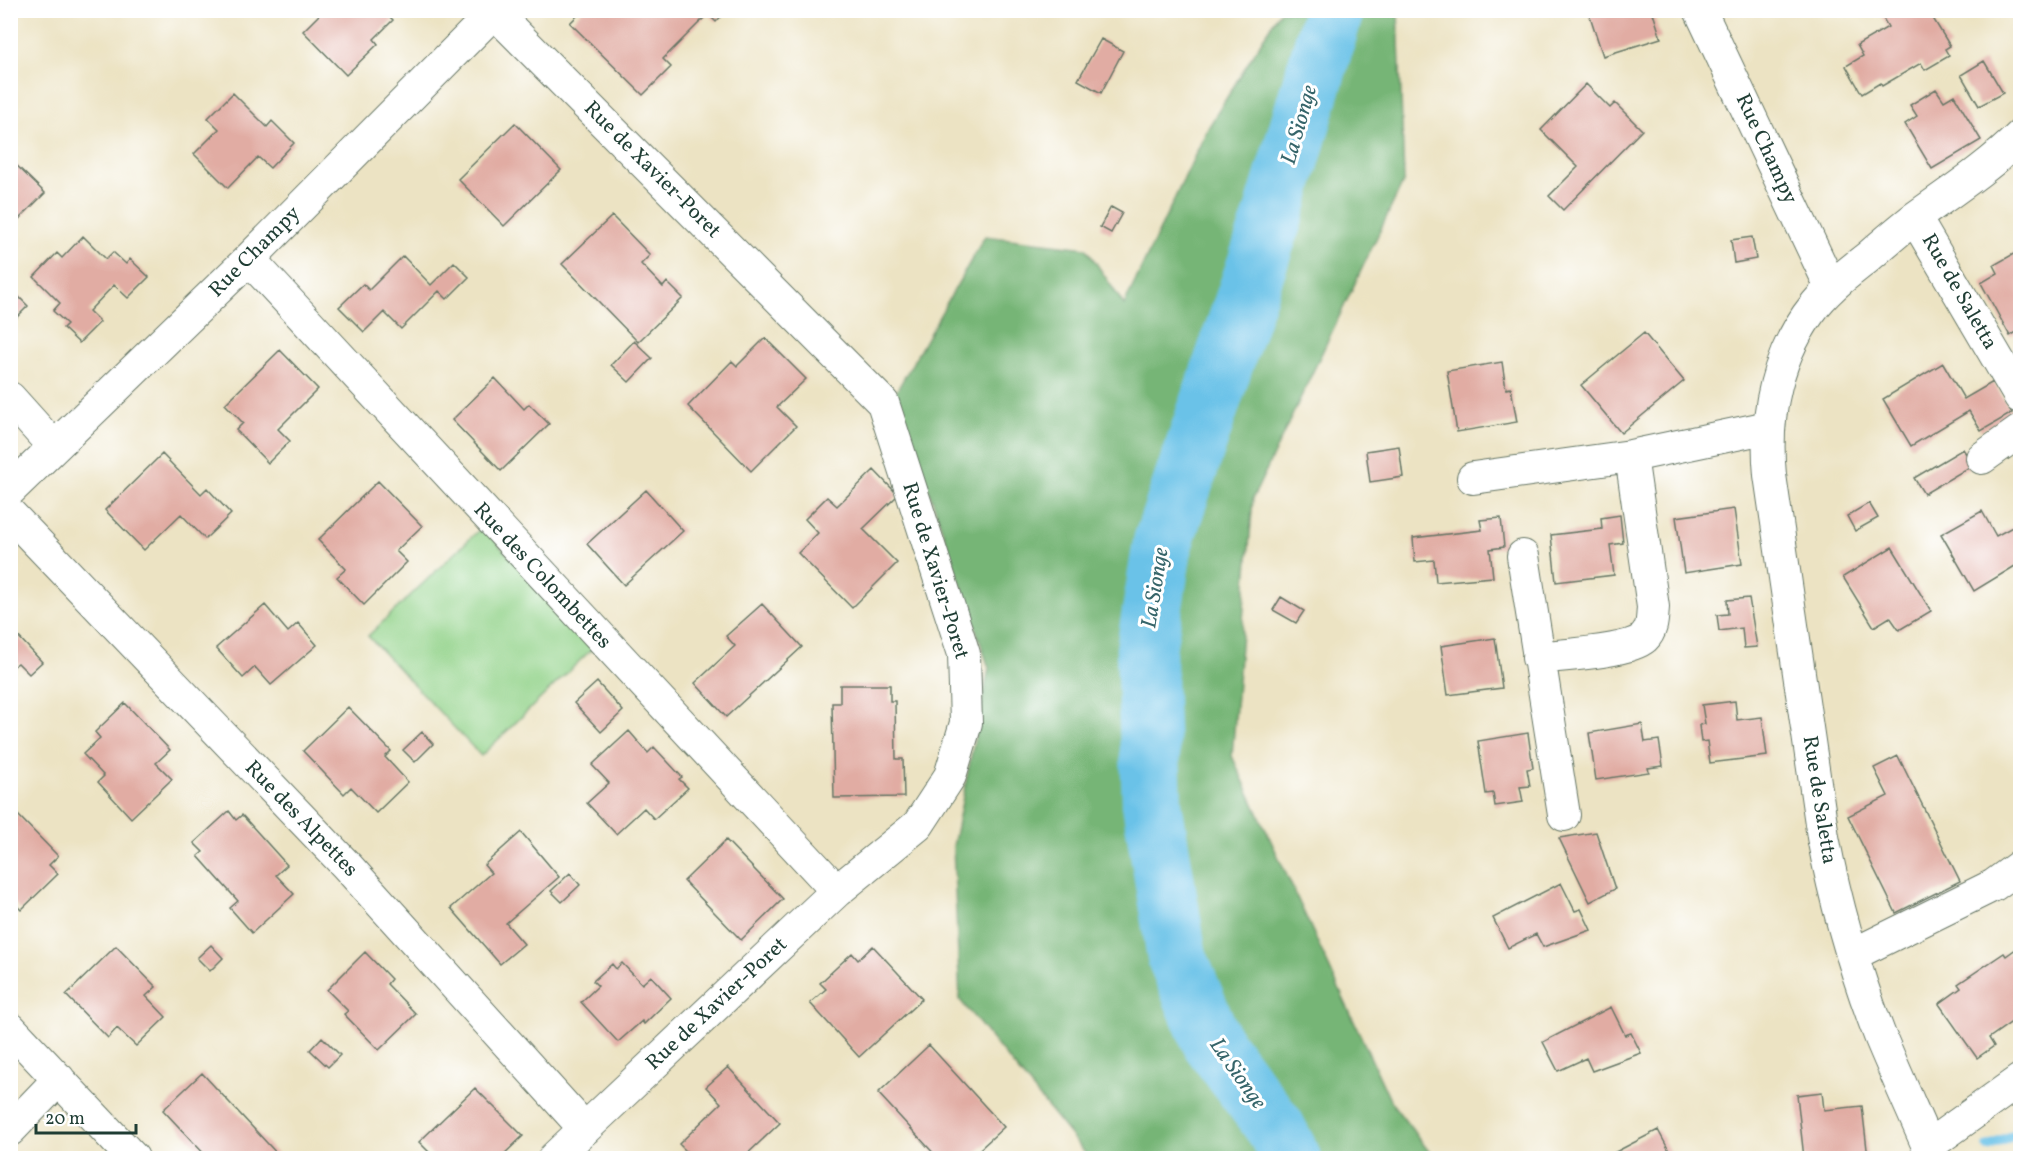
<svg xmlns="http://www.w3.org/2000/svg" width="2031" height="1169" viewBox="0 0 2031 1169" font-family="Vollkorn,serif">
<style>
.green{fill:#93d38a;stroke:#59885f;stroke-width:1.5}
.forest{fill:#76b576;stroke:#4a7955;stroke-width:1.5}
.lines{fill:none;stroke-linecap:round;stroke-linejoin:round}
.stream{stroke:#6bc2e8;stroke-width:10}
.river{stroke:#6bc2e8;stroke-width:60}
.building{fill:#e1aca3}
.minor-casing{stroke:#677766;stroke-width:34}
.minor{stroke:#fff;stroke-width:32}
.labels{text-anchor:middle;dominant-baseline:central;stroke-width:6;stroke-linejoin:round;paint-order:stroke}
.street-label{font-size:21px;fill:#1f3d34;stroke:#fff}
.water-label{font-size:22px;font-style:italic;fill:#36656a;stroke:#fff}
</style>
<rect width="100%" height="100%" fill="#fff"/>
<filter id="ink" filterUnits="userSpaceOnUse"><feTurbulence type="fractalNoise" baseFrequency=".0167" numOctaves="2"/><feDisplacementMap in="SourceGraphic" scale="12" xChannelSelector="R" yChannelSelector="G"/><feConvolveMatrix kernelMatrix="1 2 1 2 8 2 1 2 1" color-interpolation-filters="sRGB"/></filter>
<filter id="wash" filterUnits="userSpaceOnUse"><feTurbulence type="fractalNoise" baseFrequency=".008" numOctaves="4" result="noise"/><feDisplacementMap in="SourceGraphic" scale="24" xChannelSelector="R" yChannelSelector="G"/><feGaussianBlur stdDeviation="1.35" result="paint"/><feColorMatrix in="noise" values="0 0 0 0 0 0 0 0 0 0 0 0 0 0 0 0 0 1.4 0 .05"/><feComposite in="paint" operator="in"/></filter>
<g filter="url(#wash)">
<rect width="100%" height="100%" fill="#ece3c3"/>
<!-- green -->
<path class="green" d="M482,527L594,647L481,756L368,636Z"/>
<!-- forest -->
<path class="forest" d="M1280,11H1398L1404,180L1253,498L1232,756L1391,1102L1434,1158H1089L960,1000L953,846L989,668L896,392L985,236L1086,248L1124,305L1208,128Z"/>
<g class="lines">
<!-- stream -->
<path class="stream" d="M1988,1147L2020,1132"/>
<!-- river -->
<path class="river" d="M1291,1158L1275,1127L1212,1042L1177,957L1152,804L1146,650L1163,542L1271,223L1334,10"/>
</g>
<g id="blocks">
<!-- building -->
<path class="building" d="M324,10H383L393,20L374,39L378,44L346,75L303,31Z
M583,10H727L716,22L708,14L663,59L671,67L643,95L570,23Z
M1588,10H1652L1661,38L1603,56Z
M1884,10H1928L1950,46L1945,49L1949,56L1925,70L1921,63L1882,86L1880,83L1862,94L1846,66L1863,56L1857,45L1888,27L1880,13Z
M1101,39L1123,51L1101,93L1078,80Z
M1984,61L2003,93L1979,106L1961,75Z
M1586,84L1610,108L1615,103L1642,130L1563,210L1549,196L1578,167L1541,130Z
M1936,89L1944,101L1954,95L1981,140L1932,169L1905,124L1917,116L1910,105Z
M233,93L267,127L272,121L294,143L270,168L258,157L228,188L194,154L219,129L208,118Z
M515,123L561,170L504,226L458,179Z
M10,159L45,193L10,228Z
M1111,207L1122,213L1111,233L1100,227Z
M612,216L650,255L641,264L663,287L667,282L683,298L638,342L562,264Z
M83,236L106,259L113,252L126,264L130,259L149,277L128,298L114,285L89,311L100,322L79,343L63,328L67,324L53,311L60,303L34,277L57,253L62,258Z
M1752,237L1756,259L1734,263L1731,240Z
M2017,252L2020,259V330L2010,336L1981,283L1998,273L1994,265Z
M403,256L431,285L454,262L469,277L447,299L439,291L401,329L384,312L364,332L339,307L363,284L369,290Z
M13,291L28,306L15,319L10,314V293Z
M1644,333L1684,381L1621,433L1581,385Z
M765,338L806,379L777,407L796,426L751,471L688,406L732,361L737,366Z
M634,341L652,358L629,382L611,365Z
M280,350L318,389L278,429L290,441L268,463L236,430L243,423L225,404Z
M1502,362L1506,389L1511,388L1517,422L1457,432L1447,371Z
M1943,363L1964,399L1993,382L2012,413L1981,431L1969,411L1911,446L1883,399Z
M495,378L524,409L529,404L549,424L501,471L452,420Z
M1399,446L1403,477L1370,482L1366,451Z
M1963,449L1973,465L1924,494L1914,478Z
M162,454L201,494L207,488L231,514L205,539L181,514L144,550L105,510Z
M874,470L898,495L863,529L897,563L852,608L798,553L818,533L805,519L827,497L837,506Z
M378,481L422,526L396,551L407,562L364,605L337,577L346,569L318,540Z
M646,490L683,531L624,585L587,544Z
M1869,503L1878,518L1855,531L1847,516Z
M1734,509L1742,564L1684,573L1676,517Z
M1982,511L1996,536L2016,525L2020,533V563L1974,591L1941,534Z
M1620,515L1623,543L1610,545L1614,575L1556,582L1551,535L1602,529L1601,518Z
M1501,518L1504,547L1490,549L1493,577L1436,582L1434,560L1415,562L1413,538L1482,530L1480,520Z
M1892,547L1931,611L1899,630L1890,617L1874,627L1843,577Z
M1281,597L1304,611L1296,623L1273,610Z
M1749,598L1757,647L1744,648L1742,628L1719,631L1717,615L1728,614L1727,600Z
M762,604L802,647L726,717L695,683L735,646L726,636Z
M265,605L288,632L298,623L317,645L271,685L255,667L243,678L216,648Z
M16,634L42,662L29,674L18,663L10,669V639Z
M1495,638L1502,688L1448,695L1441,646Z
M597,682L623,711L601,732L574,703Z
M840,685H890V701H895L896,759H903L904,797L834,798L832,703H840Z
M1735,701L1737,720L1762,717L1767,756L1710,763L1707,741L1701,742L1699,725L1705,724L1702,705Z
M125,703L170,750L156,763L172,779L131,818L98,782L104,776L83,754L100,738L95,732Z
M348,707L391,751L385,757L408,782L376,813L351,787L344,794L303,751Z
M1642,724L1645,742L1659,740L1663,766L1648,768L1649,772L1596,780L1589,733Z
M629,731L648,753L654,747L682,777L679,779L688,788L654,819L644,808L616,834L587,803L609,783L592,765Z
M422,732L433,744L415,762L403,750Z
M1528,733L1533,768L1527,769L1530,786L1520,787L1523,802L1495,806L1493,793L1486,794L1478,741Z
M1898,756L1960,881L1896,913L1848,816L1888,796L1874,768Z
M229,811L236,820L242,815L287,865L276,875L294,894L252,933L230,908L238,901L198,856L203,852L194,843Z
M16,813L58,856L49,865L58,874L21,910L10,899V819Z
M521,832L559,877L506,923L524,944L500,964L451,908L491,873L484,865Z
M1596,832L1615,889L1590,902L1559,838Z
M726,840L783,899L741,940L684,881Z
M570,873L580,885L562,902L551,891Z
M1561,883L1575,911L1581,909L1591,930L1543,947L1536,934L1508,948L1493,918Z
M211,945L223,958L210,971L197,958Z
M116,946L156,987L146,996L166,1017L136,1046L117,1028L108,1038L66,995Z
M873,946L922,999L859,1057L810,1003L826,989L820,983L852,953L858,960Z
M2020,946V1016L1989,1038L1994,1046L1977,1058L1939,1004L1961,988L1958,984L2004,953L2006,956Z
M365,952L391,979L387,984L416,1014L379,1050L344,1014L348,1011L327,990Z
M622,963L642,984L651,976L671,998L644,1024L642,1021L618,1042L581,1002L598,986L593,981L612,964L616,969Z
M1611,1007L1625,1035L1631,1033L1641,1053L1592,1071L1586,1058L1558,1071L1543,1042Z
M322,1037L340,1055L328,1067L310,1050Z
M929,1045L1004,1127L970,1158H938L878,1093Z
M728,1067L780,1123L743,1158H693L679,1144L721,1103L706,1087Z
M202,1073L281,1158H208L163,1110Z
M475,1088L523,1136L500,1158H435L419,1142Z
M1822,1092L1824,1110L1862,1106L1868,1158H1804L1797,1095Z
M1658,1130L1673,1158H1604Z"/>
</g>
</g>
<g filter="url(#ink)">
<use href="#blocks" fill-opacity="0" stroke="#677766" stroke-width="1.5"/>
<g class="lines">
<!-- minor casing -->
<g class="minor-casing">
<path id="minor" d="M1700,10L1831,287
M494,12L883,403L964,654L966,723L950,776L918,825L837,891L554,1158
M1915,218L2020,397
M249,259L837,891
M10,398L54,447
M1982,458L2020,431
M1473,478L1631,456L1769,427
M10,490L249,259L496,10
M10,514L347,866L585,1129
M1523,556L1564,815
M1538,658C1561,655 1628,652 1644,638C1653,629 1652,618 1653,607L1631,456
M1852,955L1994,885L2020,866
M10,1028L133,1158
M10,1130L59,1079
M1928,1146L2020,1080
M1933,1158C1916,1118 1897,1077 1880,1036C1855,971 1836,905 1823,837L1770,475C1764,414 1777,352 1816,304C1831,286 1849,272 1867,258C1883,244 1899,230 1916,217C1952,191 1989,167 2020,136"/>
</g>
<!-- minor -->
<use href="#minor" class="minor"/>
</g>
</g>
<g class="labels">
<!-- street labels -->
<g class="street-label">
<text transform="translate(1766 149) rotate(65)">Rue Champy</text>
<text transform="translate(652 170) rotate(45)">Rue de Xavier-Poret</text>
<text transform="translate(255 252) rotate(-45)">Rue Champy</text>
<text transform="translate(1959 292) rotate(60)">Rue de Saletta</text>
<text transform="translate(935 571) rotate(73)">Rue de Xavier-Poret</text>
<text transform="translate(542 576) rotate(47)">Rue des Colombettes</text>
<text transform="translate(1819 800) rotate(81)">Rue de Saletta</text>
<text transform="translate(301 819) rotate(46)">Rue des Alpettes</text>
<text transform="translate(717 1004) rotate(-43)">Rue de Xavier-Poret</text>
</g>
<!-- water labels -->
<g class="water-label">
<text transform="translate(1300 125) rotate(-74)">La Sionge</text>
<text transform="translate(1156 588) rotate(-81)">La Sionge</text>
<text transform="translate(1237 1074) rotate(55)">La Sionge</text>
</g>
</g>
<!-- margin -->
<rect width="2031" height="1169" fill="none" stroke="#fff" stroke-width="36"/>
<!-- scale -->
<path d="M36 1124v9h100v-9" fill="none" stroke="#1f3d34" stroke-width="3"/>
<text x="45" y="1124" font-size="18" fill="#1f3d34" stroke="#ffffff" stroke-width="4.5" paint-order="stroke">20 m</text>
</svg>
